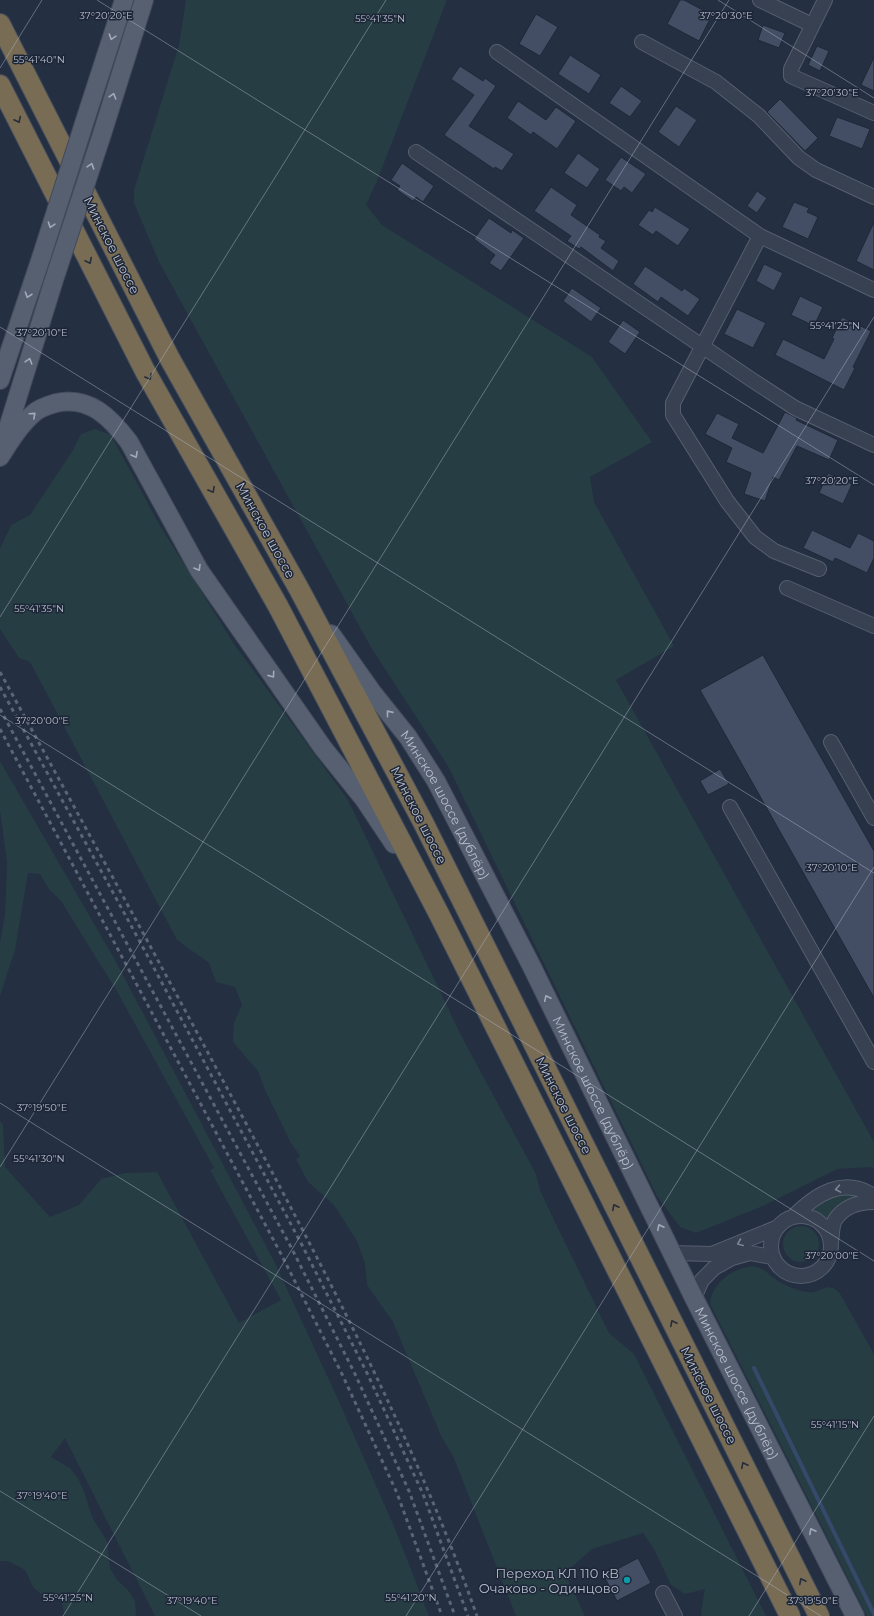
<svg xmlns="http://www.w3.org/2000/svg" width="874" height="1616" viewBox="0 0 874 1616" font-family="Montserrat,sans-serif">
<style>
.green{fill:#263d43}
.lines{fill:none;stroke-linecap:round;stroke-linejoin:round}
.stream{stroke:#37496a;stroke-width:4}
.building{fill:#434e64;stroke:#1f2839}
.minor-casing{stroke:#565f6f;stroke-width:16}
.major-casing{stroke:#424a5a;stroke-width:20}
.highway-casing{stroke:#434c5c;stroke-width:22}
.minor{stroke:#384151;stroke-width:14}
.major{stroke:#566071;stroke-width:18}
.highway{stroke:#786c55;stroke-width:20}
.rail{stroke:#5a6579;stroke-width:3;stroke-dasharray:4 4;stroke-linecap:butt}
.major-bridge-casing{stroke:#424a5a;stroke-width:20;stroke-linecap:butt}
.major-bridge{stroke:#566071;stroke-width:18}
.oneway{stroke:#a2aaba}
.oneway2{stroke:#262d3a}
.oneway3{stroke:#7d8595}
.ticks{fill:none;stroke:#b5bccc;stroke-width:1;stroke-opacity:0.45}
.culture-dot{fill:#0f9aa8;stroke:#1d2637;stroke-width:1.5}
.labels{text-anchor:middle;dominant-baseline:central;stroke-width:3;stroke-linejoin:round;paint-order:stroke}
.street-label{font-size:13px;fill:#b5bccc;stroke:#1d2637}
.poi-label{font-size:13px;fill:#b5bccc;stroke:#1d2637;text-anchor:end}
.ticks-label{font-size:10px;text-anchor:middle;fill:#b5bccc;stroke:#1d2637;stroke-width:3;stroke-linejoin:round;paint-order:stroke}
</style>
<rect width="100%" height="100%" fill="#242f42"/>
<!-- green -->
<path class="green" d="M186,0H447L377,181L366,205L382,225L592,357L652,442L590,477L594,502L674,646L616,680L874,1142V1168L870,1167L837,1169L763,1206L696,1233L680,1227L657,1196L448,766L372,649L159,262L134,203V190L179,45Z
M95,429L111,435L159,524L234,644L348,800L463,1039L536,1174L541,1193L609,1333L634,1354L766,1616H702L701,1612L705,1589L685,1594L671,1585L654,1549L643,1533L592,1549L565,1573L585,1616H516L453,1456L442,1438L393,1322L367,1285L365,1264L357,1241L334,1205L308,1182L296,1159L300,1156L291,1143L265,1090L258,1071L233,1042L234,1023L242,1005L235,987L216,982L209,963L177,940L30,662L19,658L0,629V549L11,525L30,515L73,450L81,434Z
M0,761L115,960L274,1261L337,1397L396,1531L429,1616H155L65,1438L51,1457L70,1468L78,1478L84,1491L92,1517L107,1541L110,1568L117,1580L128,1590L135,1601L136,1616H65L61,1599H47L33,1587L25,1570L8,1561H0V1121L3,1124L5,1167L50,1217L79,1205L101,1179L125,1173L157,1172L239,1323L281,1300L210,1170L214,1168L118,993L61,901L49,889L40,874L28,873L15,950L0,996V943L5,914L7,863L0,810Z
M844,1193L868,1196L829,1223L813,1209L820,1201Z
M783 1244a18 18 0 1 1 36 0a18 18 0 1 1-36 0Z
M752,1266C766,1268 768,1275 778,1281C786,1286 799,1291 807,1292C821,1295 825,1280 839,1292L874,1354V1616H867L710,1304C712,1282 732,1269 752,1266Z"/>
<g class="lines">
<!-- stream -->
<path class="stream" d="M754,1368L874,1614"/>
</g>
<!-- building -->
<path class="building" d="M680,0H684L712,15L699,41L667,24Z
M536,14L558,27L540,56L519,44Z
M763,25L785,33L779,48L758,40Z
M817,46L829,51L820,71L808,65Z
M570,55L601,75L589,94L558,74Z
M874,57V91L861,85Z
M460,66L483,81L485,78L496,86L469,126L514,154L502,171L495,167L494,169L444,135L474,95L451,79Z
M621,86L642,101L630,117L609,103Z
M780,99L818,138L805,151L767,112Z
M518,101L546,120L556,107L576,121L557,149L533,132L531,135L507,118Z
M676,106L697,120L679,147L658,132Z
M837,117L870,129L862,149L829,136Z
M578,153L600,169L587,188L564,173Z
M621,157L646,174L632,193L624,187L621,191L605,180Z
M402,163L434,186L423,202L416,197L413,201L397,190L400,186L391,180Z
M551,187L577,205L571,215L600,235L599,237L606,241L601,248L619,261L613,271L581,247L579,249L567,241L571,236L534,211Z
M757,191L767,198L757,213L747,206Z
M794,202L809,208L807,212L818,217L808,239L782,227Z
M655,207L690,229L678,246L656,231L653,235L638,225L649,210L652,212Z
M489,218L511,233L512,230L524,238L501,271L489,263L495,255L474,239Z
M874,222V270L856,261Z
M764,264L783,273L774,291L756,281Z
M645,266L682,291L684,288L700,299L688,316L661,297L658,302L633,284Z
M572,288L601,308L591,322L563,301Z
M800,296L823,307L814,326L791,315Z
M737,309L766,323L753,348L724,334Z
M842,317L871,331L853,367L855,368L844,390L775,355L783,339L824,359L834,339L832,338Z
M623,320L640,332L625,354L608,342Z
M785,412L797,418L796,420L838,440L829,460L797,446L779,480L773,477L765,501L744,494L751,473L726,462L732,448L705,434L717,413L739,424L732,438L763,453Z
M828,473L852,484L843,504L819,493Z
M812,530L850,548L858,533L874,541V558L867,573L835,558L833,562L803,548Z
M763,655L874,851V998L700,690Z
M720,769L729,784L708,795L700,781Z
M638,1558L651,1583L617,1601L604,1576Z"/>
<g class="lines">
<!-- minor casing -->
<g class="minor-casing">
<path id="minor" d="M760,0L812,25
M825,0L791,69V76L874,113
M642,42L716,82L759,116L799,158L816,170L874,197
M497,52L760,236L874,290
M416,152L752,380L795,408L874,445
M760,236L673,403V415L727,501L755,537L774,551L819,569
M787,588L874,626
M831,742L874,818
M730,807L874,1062
M771 1246a30 30 0 1 1 60 0a30 30 0 1 1-60 0Z
M793,1217C816,1194 843,1176 874,1196
M831,1242C832,1235 832,1225 835,1220C844,1206 859,1202 874,1202
M672,1253L712,1254L776,1228
M694,1298L702,1280L714,1268L732,1258L750,1253L772,1257
M663,1593L675,1616"/>
</g>
<!-- major casing -->
<g class="major-casing">
<g id="major">
<path d="M89,108L124,0"/>
<path d="M102,134L144,0"/>
<path d="M0,380L41,258"/>
<path d="M3,444L53,283"/>
<path d="M0,457C10,441 20,425 34,413C39,408 49,405 56,403C89,395 111,418 129,442L199,570L323,748L364,799L394,844"/>
<path id="s1" d="M331,634L372,692L408,737L436,781L531,965L694,1298L855,1616"/>
</g>
</g>
<!-- highway casing -->
<g class="highway-casing">
<path id="highway" d="M0,24L170,359L299,589L423,822L819,1616
M0,85L145,371L278,606L439,914L790,1616"/>
</g>
<!-- minor -->
<use href="#minor" class="minor"/>
<!-- major -->
<use href="#major" class="major"/>
<!-- highway -->
<use href="#highway" class="highway"/>
<!-- rail -->
<path class="rail" d="M0,672C81,819 162,967 242,1116C329,1278 415,1441 477,1616
M0,687L139,940L302,1245L368,1375L423,1494L468,1616
M0,709L292,1249L354,1372L409,1491L455,1616
M0,729L281,1254L342,1374L397,1493L442,1616"/>
<!-- major-bridge casing -->
<g class="major-bridge-casing">
<path id="major-bridge" d="M41,258L89,108
M53,283L102,134"/>
</g>
<!-- major-bridge -->
<use href="#major-bridge" class="major-bridge"/>
</g>
<!-- one-way arrows -->
<defs><path id="oneway-chevron" d="M-2-3.5L2.5 0L-2 3.5" fill="none" stroke-width="1.6" stroke-linecap="round" stroke-linejoin="round"/></defs>
<g class="oneway">
<use href="#oneway-chevron" transform="translate(112 37) rotate(108)"/>
<use href="#oneway-chevron" transform="translate(113 96) rotate(-73)"/>
<use href="#oneway-chevron" transform="translate(91 166) rotate(-72)"/>
<use href="#oneway-chevron" transform="translate(51 225) rotate(108)"/>
<use href="#oneway-chevron" transform="translate(28 295) rotate(109)"/>
<use href="#oneway-chevron" transform="translate(29 361) rotate(-73)"/>
<use href="#oneway-chevron" transform="translate(33 415) rotate(-42)"/>
<use href="#oneway-chevron" transform="translate(135 455) rotate(61)"/>
<use href="#oneway-chevron" transform="translate(198 568) rotate(59)"/>
<use href="#oneway-chevron" transform="translate(272 675) rotate(55)"/>
<use href="#oneway-chevron" transform="translate(389 713) rotate(-129)"/>
<use href="#oneway-chevron" transform="translate(547 998) rotate(-116)"/>
<use href="#oneway-chevron" transform="translate(660 1227) rotate(-116)"/>
<use href="#oneway-chevron" transform="translate(812 1531) rotate(-117)"/>
</g>
<g class="oneway2">
<use href="#oneway-chevron" transform="translate(18 120) rotate(63)"/>
<use href="#oneway-chevron" transform="translate(89 261) rotate(63)"/>
<use href="#oneway-chevron" transform="translate(149 377) rotate(61)"/>
<use href="#oneway-chevron" transform="translate(212 490) rotate(61)"/>
<use href="#oneway-chevron" transform="translate(615 1207) rotate(-117)"/>
<use href="#oneway-chevron" transform="translate(673 1323) rotate(-117)"/>
<use href="#oneway-chevron" transform="translate(744 1465) rotate(-117)"/>
<use href="#oneway-chevron" transform="translate(802 1581) rotate(-117)"/>
</g>
<g class="oneway3">
<use href="#oneway-chevron" transform="translate(838 1189) rotate(170)"/>
<use href="#oneway-chevron" transform="translate(740 1243) rotate(158)"/>
</g>
<!-- ticks -->
<path class="ticks" d="M97,0L874,485M718,0L874,98M0,68L42,0M0,327L874,873M0,617L386,0M0,715L874,1261M0,1103L821,1616M0,1167L729,0M0,1491L201,1616M63,1616L874,317M406,1616L874,867M749,1616L874,1416"/>
<!-- markers -->
<circle class="culture-dot" cx="627" cy="1580" r="4"/>
<g class="labels">
<!-- street labels -->
<g class="street-label">
<text transform="translate(112 245) rotate(63)">Минское шоссе</text>
<text transform="translate(266 530) rotate(61)">Минское шоссе</text>
<text stroke="none"><textPath href="#s1" startOffset="206">Минское шоссе (дублёр)</textPath></text>
<text transform="translate(419 815) rotate(63)">Минское шоссе</text>
<text stroke="none"><textPath href="#s1" startOffset="530">Минское шоссе (дублёр)</textPath></text>
<text transform="translate(564 1105) rotate(63)">Минское шоссе</text>
<text stroke="none"><textPath href="#s1" startOffset="854">Минское шоссе (дублёр)</textPath></text>
<text transform="translate(709 1395) rotate(63)">Минское шоссе</text>
</g>
<!-- poi labels -->
<g class="poi-label">
<text x="619" y="1573">Переход КЛ 110 кВ<tspan x="619" dy="15">Очаково - Одинцово</tspan></text>
</g>
</g>
<g class="ticks-label">
<text x="726" y="19">37°20'30"E</text>
<text x="106" y="19">37°20'20"E</text>
<text x="380" y="22">55°41'35"N</text>
<text x="39" y="63">55°41'40"N</text>
<text x="832" y="96">37°20'30"E</text>
<text x="835" y="329">55°41'25"N</text>
<text x="42" y="336">37°20'10"E</text>
<text x="832" y="484">37°20'20"E</text>
<text x="39" y="612">55°41'35"N</text>
<text x="42" y="724">37°20'00"E</text>
<text x="832" y="871">37°20'10"E</text>
<text x="42" y="1111">37°19'50"E</text>
<text x="39" y="1162">55°41'30"N</text>
<text x="832" y="1259">37°20'00"E</text>
<text x="835" y="1428">55°41'15"N</text>
<text x="42" y="1499">37°19'40"E</text>
<text x="68" y="1601">55°41'25"N</text>
<text x="411" y="1601">55°41'20"N</text>
<text x="192" y="1604">37°19'40"E</text>
<text x="813" y="1604">37°19'50"E</text>
</g>
</svg>
